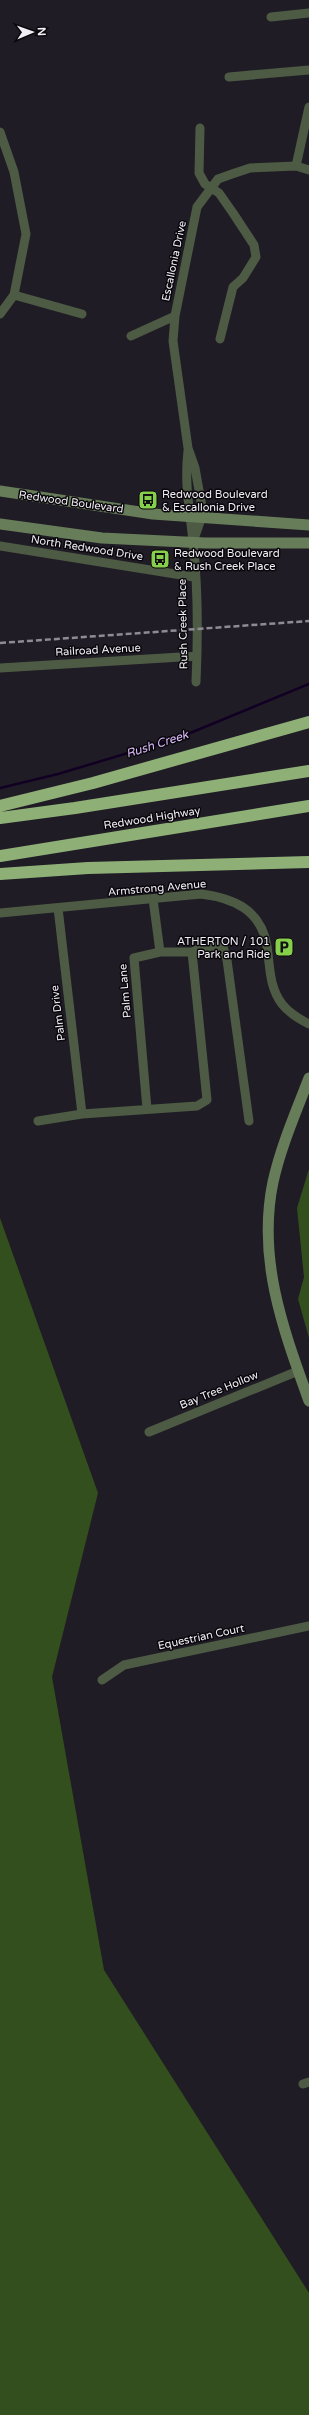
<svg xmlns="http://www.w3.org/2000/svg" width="309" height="2415" viewBox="0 0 309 2415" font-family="'Varela Round',sans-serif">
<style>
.green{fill:#334f1d}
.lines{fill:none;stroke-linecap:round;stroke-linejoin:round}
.stream{stroke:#120024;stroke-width:2.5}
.minor{stroke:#4d5b44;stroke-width:9}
.secondary{stroke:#677d59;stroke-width:11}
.motorway{stroke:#8eb077;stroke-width:12}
.rail{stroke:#8f8b93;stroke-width:2.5;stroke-dasharray:6 3;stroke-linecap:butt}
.labels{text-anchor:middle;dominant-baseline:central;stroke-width:3;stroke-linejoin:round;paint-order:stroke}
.street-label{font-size:11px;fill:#f1eef5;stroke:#09070b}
.poi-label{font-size:11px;fill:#f1eef5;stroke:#09070b;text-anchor:start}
.water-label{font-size:12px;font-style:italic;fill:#dbbcfc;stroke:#09070b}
</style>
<rect width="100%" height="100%" fill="#201c25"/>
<!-- green -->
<path class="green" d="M309,1169V1338L298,1299L304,1277L297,1208Z
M0,1218L98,1493L52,1677L104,1970L309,2293V2415H0Z"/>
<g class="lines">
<!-- stream -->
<path class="stream" d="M0,788L58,774L178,738L309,684"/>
<!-- minor -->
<path class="minor" d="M271,17L309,13
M229,77L309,70
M200,128L199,173L205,184L219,193L233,213L254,245L256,257L243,278L233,287L220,339
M0,132L14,172L26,234L14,295L0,314
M296,166L309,107
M14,295L82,314
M131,336L175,316
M188,451C184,484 190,510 193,542C198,586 198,638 196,682
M193,542L201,519L202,507L195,468L188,448L173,341L175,316L197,207L218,179L232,174L250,168L296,166L309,170
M0,546L194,577
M0,668L197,656
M153,899L160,952
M58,908L82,1114
M0,913L201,894C234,898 261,910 267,946C270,966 269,987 282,1004C289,1013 299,1019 309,1024
M192,952L204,947H223L227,960L249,1121
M38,1121L82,1114L197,1106L207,1100L192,952H160L134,958L147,1109
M149,1432L298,1371
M102,1680L124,1665L309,1626
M303,2084L309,2082"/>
<!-- secondary -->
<path class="secondary" d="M0,491L153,514L309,525
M0,524L102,538L205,543H309
M309,1078C296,1112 281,1146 273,1182C257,1259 283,1329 309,1401"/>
<!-- motorway -->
<path class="motorway" d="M0,806L93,783L309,722
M0,818L75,808L309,771
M0,856L309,806
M0,874L88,868L309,862"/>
<!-- rail -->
<path class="rail" d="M0,643L309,621"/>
</g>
<!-- icons -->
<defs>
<g id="bus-square" transform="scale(1)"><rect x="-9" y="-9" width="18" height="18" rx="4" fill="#86cf4b" stroke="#09070b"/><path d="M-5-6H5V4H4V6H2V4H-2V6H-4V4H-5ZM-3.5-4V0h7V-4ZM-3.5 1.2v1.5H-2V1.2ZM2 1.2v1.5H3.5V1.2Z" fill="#111"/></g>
<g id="parking-square" transform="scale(1)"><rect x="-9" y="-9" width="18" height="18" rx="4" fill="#86cf4b" stroke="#09070b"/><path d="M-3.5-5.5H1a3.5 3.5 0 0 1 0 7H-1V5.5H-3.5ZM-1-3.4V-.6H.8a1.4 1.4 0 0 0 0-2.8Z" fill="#111"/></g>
</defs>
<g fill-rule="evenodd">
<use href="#bus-square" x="148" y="500"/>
<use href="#bus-square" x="160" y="559"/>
<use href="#parking-square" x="284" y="947"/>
</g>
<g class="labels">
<!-- street labels -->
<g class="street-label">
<text transform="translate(174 261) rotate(-78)">Escallonia Drive</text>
<text transform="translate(71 502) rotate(8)">Redwood Boulevard</text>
<text transform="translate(87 548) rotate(9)">North Redwood Drive</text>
<text transform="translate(183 624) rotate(-91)">Rush Creek Place</text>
<text transform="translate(98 650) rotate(-3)">Railroad Avenue</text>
<text transform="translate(152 818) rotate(-9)">Redwood Highway</text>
<text transform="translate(157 888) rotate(-5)">Armstrong Avenue</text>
<text transform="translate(125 991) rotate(-95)">Palm Lane</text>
<text transform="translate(58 1013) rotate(-97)">Palm Drive</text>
<text transform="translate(219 1390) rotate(-22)">Bay Tree Hollow</text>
<text transform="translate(201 1637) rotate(-12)">Equestrian Court</text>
</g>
<!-- poi labels -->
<g class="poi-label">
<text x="162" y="494">Redwood Boulevard<tspan x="162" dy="13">&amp; Escallonia Drive</tspan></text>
<text x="174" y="553">Redwood Boulevard<tspan x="174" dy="13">&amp; Rush Creek Place</tspan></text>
<text x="270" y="941" text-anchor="end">ATHERTON / 101<tspan x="270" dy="13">Park and Ride</tspan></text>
</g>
<!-- water labels -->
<g class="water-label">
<text transform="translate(157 744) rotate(-18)">Rush Creek</text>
</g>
</g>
<!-- north arrow -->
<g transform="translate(32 32) rotate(88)" stroke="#09070b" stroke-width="3" paint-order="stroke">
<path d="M0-3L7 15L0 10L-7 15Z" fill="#f1eef5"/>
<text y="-6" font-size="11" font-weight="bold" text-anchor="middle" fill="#f1eef5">N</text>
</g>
</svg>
